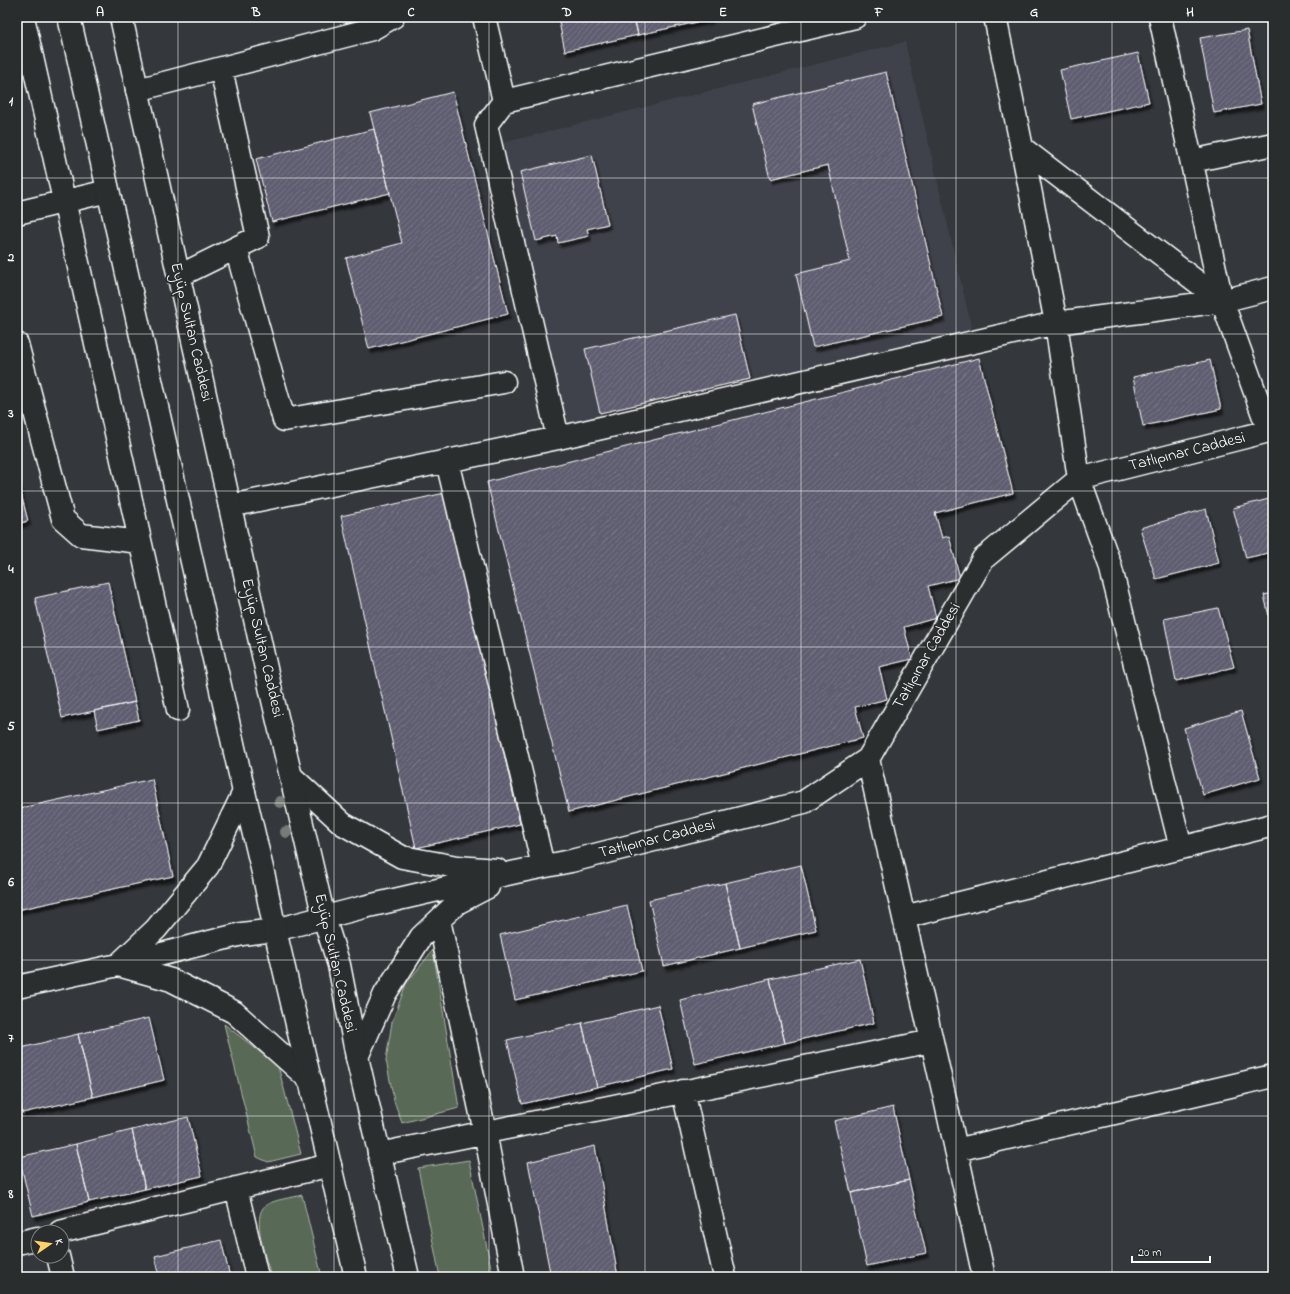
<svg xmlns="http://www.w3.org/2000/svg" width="1290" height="1294" viewBox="0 0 1290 1294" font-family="'Indie Flower',sans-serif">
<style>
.built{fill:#41424b}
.green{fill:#596b55;stroke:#acb5aa}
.building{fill:url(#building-hatch);stroke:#fff;filter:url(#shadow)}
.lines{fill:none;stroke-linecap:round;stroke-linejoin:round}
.minor-casing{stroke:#fff;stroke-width:25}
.major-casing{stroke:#fff;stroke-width:25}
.minor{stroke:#2a2d2e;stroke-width:22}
.major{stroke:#2a2d2e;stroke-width:22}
.tree{fill:#767c78}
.grid{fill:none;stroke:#fff;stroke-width:1;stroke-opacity:0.55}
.labels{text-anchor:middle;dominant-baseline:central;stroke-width:3.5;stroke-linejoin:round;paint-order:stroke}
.street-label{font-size:16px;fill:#fff;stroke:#2a2d2e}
.neatline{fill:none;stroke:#fff;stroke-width:1.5}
.grid-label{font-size:13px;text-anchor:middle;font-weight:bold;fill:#fff}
</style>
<defs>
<pattern id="building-hatch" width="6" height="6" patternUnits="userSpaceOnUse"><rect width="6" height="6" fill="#5e5d6f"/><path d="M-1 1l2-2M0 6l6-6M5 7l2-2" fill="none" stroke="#767585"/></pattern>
<filter id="shadow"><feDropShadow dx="2.5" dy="4.5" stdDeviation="1" flood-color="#0009"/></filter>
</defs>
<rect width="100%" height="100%" fill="#34373b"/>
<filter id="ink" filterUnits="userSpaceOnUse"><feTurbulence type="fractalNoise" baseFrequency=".025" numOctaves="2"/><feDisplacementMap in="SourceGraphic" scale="8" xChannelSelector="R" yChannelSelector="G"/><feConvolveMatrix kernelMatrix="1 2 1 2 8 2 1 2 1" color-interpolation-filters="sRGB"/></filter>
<g filter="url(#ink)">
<!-- built -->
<path class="built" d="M905,42L972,329L566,428L502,143Z"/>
<!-- green -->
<path class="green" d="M433,950L459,1108L402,1123L394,1101L386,1060L392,1022L406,984Z
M224,1024L278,1066L301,1154L268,1162L257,1157Z
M469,1160L493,1277H440L418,1168Z
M302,1195L322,1277H271C267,1261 250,1216 266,1205C276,1199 291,1198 302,1195Z"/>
<!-- building -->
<path class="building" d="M343,17H365L350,28Z
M558,17H634L638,35L565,51Z
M634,17H710L711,19L638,35Z
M1247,30L1261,104L1214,113L1200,38Z
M1138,53L1149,102L1071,119L1060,70Z
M886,72L943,317L813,347L796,274L850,261L828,165L770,179L752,104Z
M453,92L508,314L369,349L346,258L402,243L370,113Z
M374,129L390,193L272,222L256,159Z
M592,155L608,224L587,229L589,236L558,243L557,236L536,241L520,172Z
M1270,212H1273V225Z
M735,315L750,379L600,413L585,349Z
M979,358L1013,493L935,513L942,538L949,536L960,578L928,586L936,618L904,627L912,659L879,667L887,699L855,707L863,738L569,812L487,482Z
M1210,360L1221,409L1143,426L1133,377Z
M17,478L28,521L17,524Z
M445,493L520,824L416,848L341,516Z
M1273,498V552L1246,558L1233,508Z
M1206,509L1219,563L1156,579L1140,528Z
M108,582L135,702L62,718L35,598Z
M1273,593V633L1264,595Z
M1218,608L1234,667L1176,681L1164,619Z
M135,702L139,720L98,729L94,711Z
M1241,711L1260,778L1203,795L1184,728Z
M152,779L173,876L17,910V809Z
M801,865L816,930L740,948L725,883Z
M725,883L740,948L664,966L649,900Z
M627,905L642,971L515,1000L500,935Z
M860,959L874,1023L785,1043L770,979Z
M770,979L785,1043L695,1064L680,1000Z
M658,1005L673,1069L597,1087L582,1023Z
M149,1018L164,1080L93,1097L78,1034Z
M582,1023L597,1087L522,1104L507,1040Z
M78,1034L93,1097L22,1113L17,1091V1049Z
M893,1107L909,1180L851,1193L834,1121Z
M188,1117L202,1176L145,1189L132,1130Z
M132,1130L145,1189L89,1202L76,1144Z
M76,1144L89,1202L33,1216L19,1157Z
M595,1146L618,1277H551L528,1162Z
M909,1180L926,1253L867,1266L851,1193Z
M221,1240L230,1277H160L155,1256Z
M930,1273L931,1277H911Z"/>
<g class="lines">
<!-- minor casing -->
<g class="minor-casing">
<path id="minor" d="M23,17L178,710
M484,17L504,101L855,17
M995,17L1022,148L1222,301L1269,431
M1160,17L1222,301
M137,90L372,29L393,17
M504,101L486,125L558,438
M1022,148L1056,323L1079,479L1110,565L1181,848
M1192,161L1273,144
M17,213L108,191
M236,248L284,420L504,382
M179,276L258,237L221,69
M17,344L63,519L81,535L140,542
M447,461L543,866
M230,506L558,438L1056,323L1222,301L1273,288
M868,759L943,1090L984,1277
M292,777L343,824L402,857L457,867L497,870
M244,792L208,866L156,929L118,965L171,980L234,1012L311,1081
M904,917L1273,825
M439,920L485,1132L513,1277
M17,987L118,965L242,934L275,930L364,907L516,872L571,861L804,802L868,759L983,559L1079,479L1273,430
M357,1057L385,994L421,937L457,903L488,887
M683,1091L725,1277
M956,1150L1273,1076
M379,1154L932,1041
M236,1188L257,1277
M60,1232L330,1165
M17,1243L38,1238
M58,1256L63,1277"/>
</g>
<!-- major casing -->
<g class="major-casing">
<path id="major" d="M69,17L244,792L264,877L275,930L356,1277
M121,17L273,700L324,918L339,965L357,1057L408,1277"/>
</g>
<!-- minor -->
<use href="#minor" class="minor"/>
<!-- major -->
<use href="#major" class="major"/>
</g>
<!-- trees -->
<g class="tree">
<circle cx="280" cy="802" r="6"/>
<circle cx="286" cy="832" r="6"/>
</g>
</g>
<!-- grid -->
<path class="grid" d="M178,17V1277M334,17V1277M489,17V1277M645,17V1277M801,17V1277M956,17V1277M1112,17V1277M17,178H1273M17,334H1273M17,491H1273M17,647H1273M17,803H1273M17,960H1273M17,1116H1273"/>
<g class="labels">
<!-- street labels -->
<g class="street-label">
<text transform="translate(191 332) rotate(77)">Eyüp Sultan Caddesi</text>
<text transform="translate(1187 452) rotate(-14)">Tatlıpınar Caddesi</text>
<text transform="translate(262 648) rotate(77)">Eyüp Sultan Caddesi</text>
<text transform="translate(927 656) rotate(-60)">Tatlıpınar Caddesi</text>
<text transform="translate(657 839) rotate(-14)">Tatlıpınar Caddesi</text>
<text transform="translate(335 963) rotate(77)">Eyüp Sultan Caddesi</text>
</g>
</g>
<!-- margin -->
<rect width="1290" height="1294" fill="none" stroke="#2a2d2e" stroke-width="44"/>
<!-- north arrow -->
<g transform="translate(50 1244) rotate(77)"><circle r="19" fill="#2a2d2e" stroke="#7f8182"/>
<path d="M0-3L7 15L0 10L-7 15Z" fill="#ffd166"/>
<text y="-6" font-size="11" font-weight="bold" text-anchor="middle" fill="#ffffff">K</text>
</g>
<!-- scale -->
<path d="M1132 1256v6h78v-6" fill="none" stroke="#ffffff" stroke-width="2"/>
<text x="1138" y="1256" font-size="12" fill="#ffffff" stroke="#2a2d2e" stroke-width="3" paint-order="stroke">20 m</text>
<rect x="22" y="22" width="1246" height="1250" class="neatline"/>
<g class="grid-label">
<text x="100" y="16">A</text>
<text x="256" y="16">B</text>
<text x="411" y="16">C</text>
<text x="567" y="16">D</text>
<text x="723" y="16">E</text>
<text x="879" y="16">F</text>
<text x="1034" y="16">G</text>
<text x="1190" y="16">H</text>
<text x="11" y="105">1</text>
<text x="11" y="261">2</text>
<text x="11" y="417">3</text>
<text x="11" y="573">4</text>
<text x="11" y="730">5</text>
<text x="11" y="886">6</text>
<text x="11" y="1042">7</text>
<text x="11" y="1198">8</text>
</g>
</svg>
